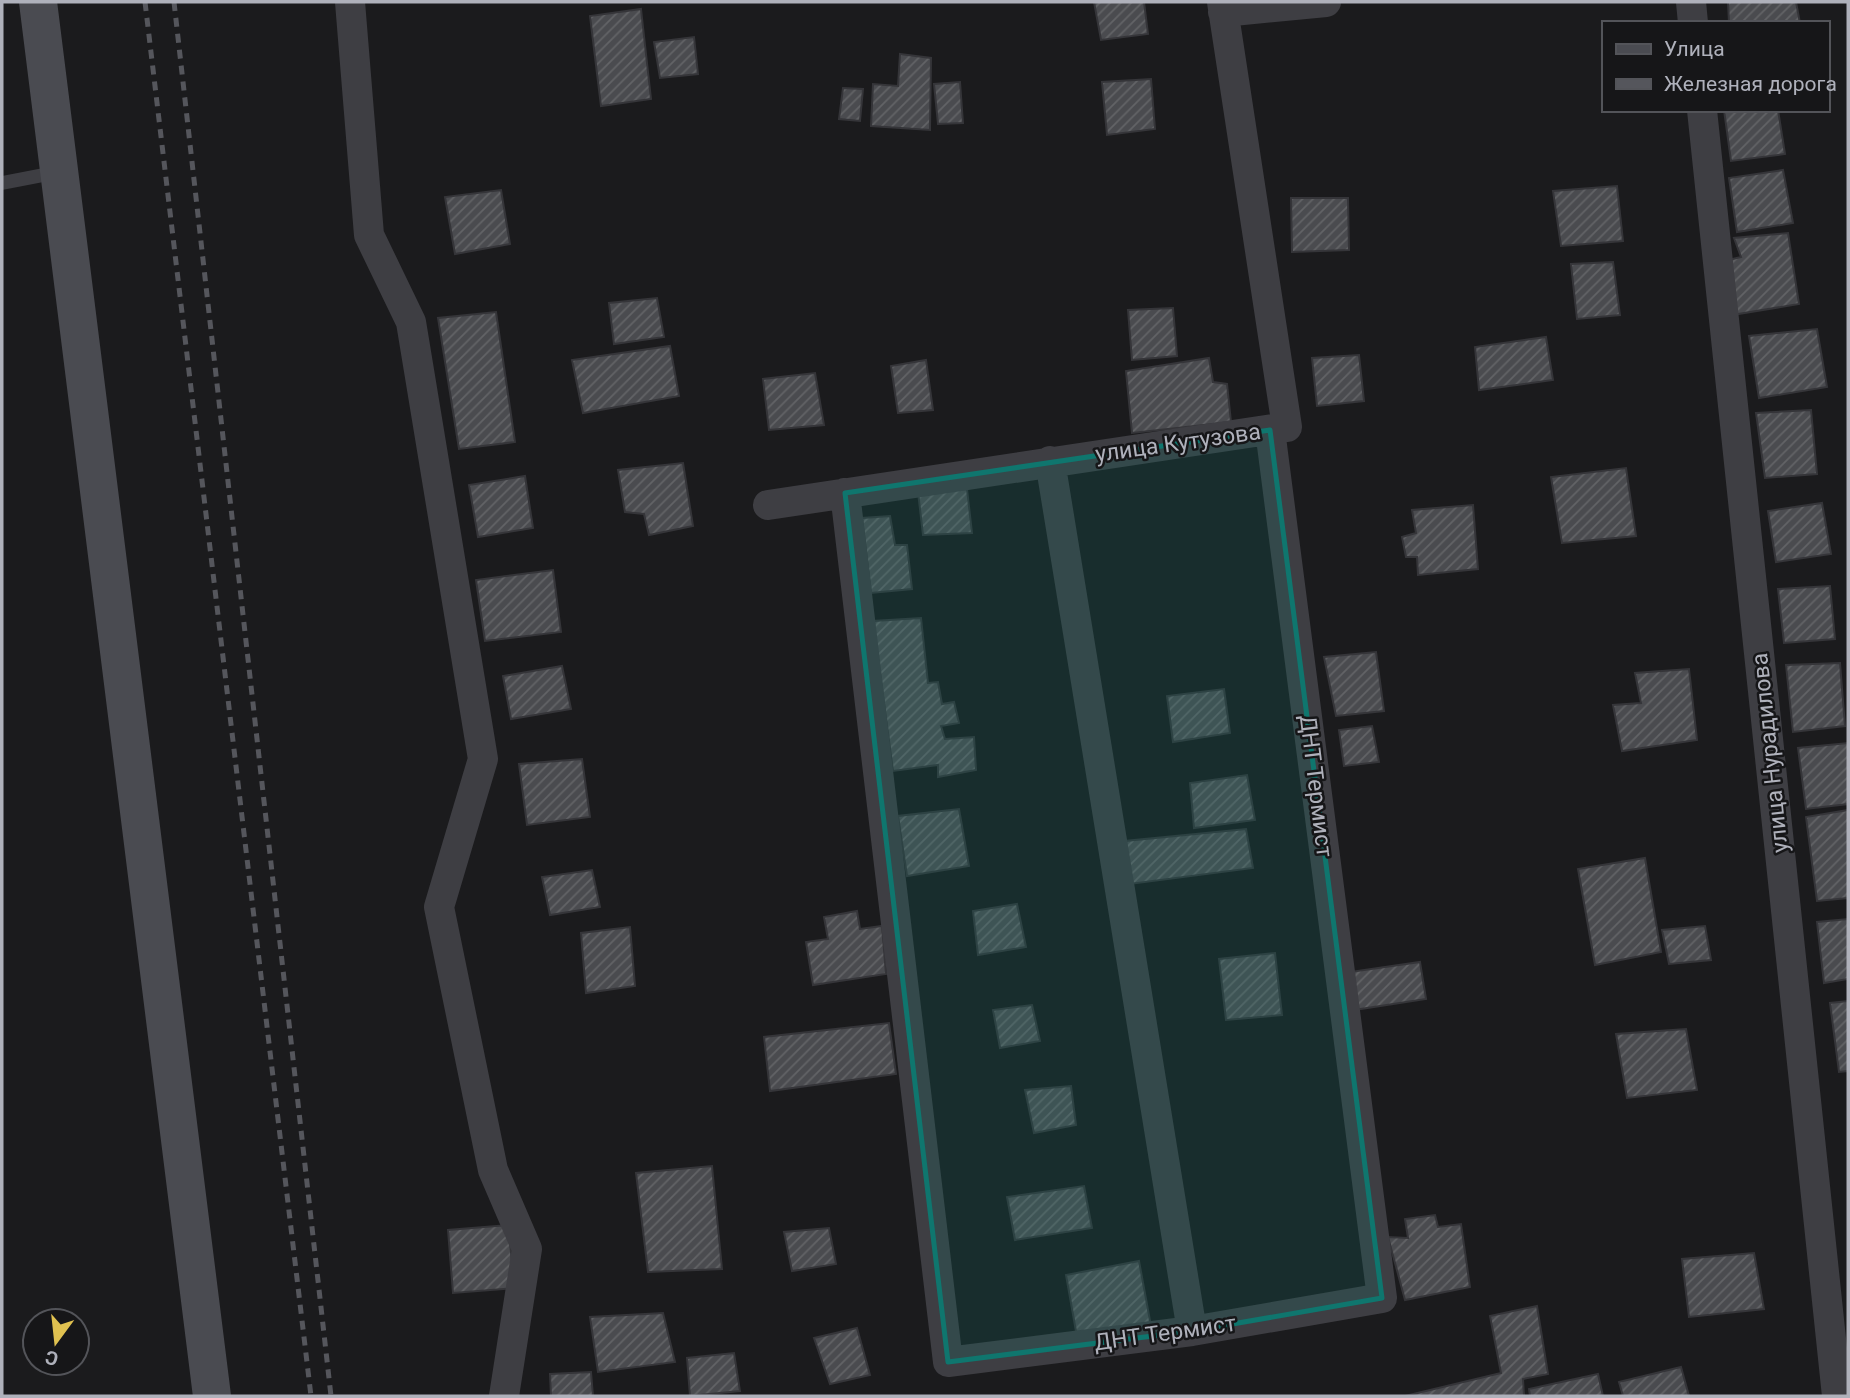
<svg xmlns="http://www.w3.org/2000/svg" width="1850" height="1398" viewBox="0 0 1850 1398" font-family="Roboto,sans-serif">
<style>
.building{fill:url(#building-hatch);stroke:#353539;stroke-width:2}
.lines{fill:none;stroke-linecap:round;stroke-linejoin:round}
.lane{stroke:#3e3e43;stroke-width:14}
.street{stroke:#3e3e43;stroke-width:30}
.secondary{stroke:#4a4b51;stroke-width:38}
.rail{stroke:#55565c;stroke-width:5;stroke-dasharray:9 7;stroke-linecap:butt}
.marked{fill:#0f766e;fill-opacity:0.2;stroke:#0f766e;stroke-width:5;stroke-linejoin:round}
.labels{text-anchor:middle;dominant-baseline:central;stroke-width:5;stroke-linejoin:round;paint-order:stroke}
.street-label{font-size:23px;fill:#afb1bb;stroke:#161618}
</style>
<defs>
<pattern id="building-hatch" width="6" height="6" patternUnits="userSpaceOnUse" patternTransform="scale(1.75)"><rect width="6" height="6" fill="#4a4b4f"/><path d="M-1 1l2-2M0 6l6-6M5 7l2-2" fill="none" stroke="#626366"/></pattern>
</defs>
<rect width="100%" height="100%" fill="#1b1b1d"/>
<!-- building -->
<path class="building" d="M1094,2H1144L1148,34L1101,40Z
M1728,2H1796L1800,23H1729Z
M641,9L651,99L601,106L590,16Z
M694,37L698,74L660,78L654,42Z
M900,54L931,58L930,130L871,126L873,84L898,86Z
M1151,79L1155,129L1107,135L1102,82Z
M960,82L963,123L938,124L934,84Z
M843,88L863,89L860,121L839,119Z
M1724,110H1778L1785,154L1731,161Z
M1783,170L1793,223L1737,232L1729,178Z
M1617,186L1623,241L1561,246L1553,191Z
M501,190L510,244L455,254L445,197Z
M1291,198H1348L1349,250L1292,252Z
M1788,233L1799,304L1732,315L1724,261L1741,257L1734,238Z
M1613,262L1620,315L1577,319L1571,264Z
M657,298L664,337L614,344L609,303Z
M1173,308L1177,356L1132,360L1128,310Z
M496,312L515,442L459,449L438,318Z
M1817,329L1827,387L1759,398L1749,336Z
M1546,337L1553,380L1479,390L1475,347Z
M670,346L679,396L583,413L572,360Z
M1359,355L1364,401L1317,406L1312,358Z
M1209,358L1213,382L1227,384L1231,422L1132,433L1126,371Z
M926,360L933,410L898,413L891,366Z
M815,373L824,425L769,430L763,379Z
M1811,410L1817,474L1765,478L1756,413Z
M683,463L693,526L649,535L644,514L625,512L618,470Z
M1626,468L1636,536L1562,543L1551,477Z
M525,476L533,528L478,537L469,485Z
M967,489L972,533L923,535L918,492Z
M1822,503L1831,554L1776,562L1768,511Z
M1473,505L1478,569L1418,575L1417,557H1406L1402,537L1416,533L1412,510Z
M890,516L895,545H907L912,589L871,593L862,518Z
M553,570L561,632L485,641L476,580Z
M1830,586L1835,639L1784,643L1778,589Z
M921,618L928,683L938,682L942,704L954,702L959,723L941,726L945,739L974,737L976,770L938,777V765L893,771L873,621Z
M1376,652L1384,711L1336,716L1324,657Z
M1840,663L1845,726L1793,732L1786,665Z
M562,666L571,709L511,719L503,676Z
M1689,669L1697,740L1622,751L1613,705L1641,703L1635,673Z
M1224,689L1230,733L1173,742L1167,696Z
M1372,726L1379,762L1344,766L1339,730Z
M1848,743V804L1806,809L1798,748Z
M582,759L590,817L527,825L519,764Z
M1247,775L1255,820L1194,828L1190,783Z
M959,809L969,866L907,876L898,816Z
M1848,810V898L1817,901L1806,817Z
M1246,829L1253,868L1130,884L1125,841Z
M1645,858L1661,952L1595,965L1578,869Z
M592,870L600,907L550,915L542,877Z
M1017,904L1026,947L978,955L973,911Z
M857,911L860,929L882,926L886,974L813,985L806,942L828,939L824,917Z
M1848,919V979L1824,983L1817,922Z
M1705,926L1711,960L1669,964L1662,930Z
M630,927L635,986L586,993L581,933Z
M1275,953L1282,1015L1226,1020L1219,959Z
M1420,962L1426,999L1354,1010L1350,972Z
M1848,1001V1071L1839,1072L1830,1003Z
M1032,1005L1040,1041L1000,1048L993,1010Z
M889,1023L896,1074L770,1091L764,1037Z
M1686,1029L1697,1090L1627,1098L1616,1034Z
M1071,1086L1076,1125L1034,1133L1025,1090Z
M712,1166L722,1269L648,1272L636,1173Z
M1084,1186L1092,1228L1015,1240L1007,1197Z
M1435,1215L1438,1227L1461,1224L1470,1287L1405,1300L1388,1237L1408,1238L1405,1219Z
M508,1225L515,1288L453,1293L448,1230Z
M829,1228L836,1264L792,1271L784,1232Z
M1754,1253L1764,1309L1689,1317L1682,1259Z
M1139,1261L1151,1326L1077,1337L1066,1275Z
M1537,1306L1548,1374L1523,1379L1524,1396H1405L1501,1373L1490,1316Z
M663,1313L675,1362L598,1372L590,1317Z
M857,1328L870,1375L830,1384L814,1338Z
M734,1353L740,1391L690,1396L687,1358Z
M1681,1367L1689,1396H1623L1619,1382Z
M591,1372L593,1396H551L550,1374Z
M1598,1374L1603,1396H1530L1529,1389Z"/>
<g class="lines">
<!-- lane -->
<path class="lane" d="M2,183L59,172"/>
<!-- street -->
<path class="street" d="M350,2L369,235L411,322L483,759L439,907L493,1170L527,1249L504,1396
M1691,2L1693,23
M1223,12L1326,2
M1702,110L1837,1396
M1050,461L1192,1331
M845,493L948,1362L1192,1331L1382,1298L1270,430
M768,505L1287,427L1222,2"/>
<!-- secondary -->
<path class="secondary" d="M38,2L212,1396"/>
<!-- rail -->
<path class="rail" d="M145,2L311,1396
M174,2L331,1396"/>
</g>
<!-- marked area -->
<path class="marked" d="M1270,430L1382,1298L1192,1331L948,1362L845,493Z"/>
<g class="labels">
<!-- street labels -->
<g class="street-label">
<text transform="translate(1178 443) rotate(-8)">улица Кутузова</text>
<text transform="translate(1770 753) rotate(-96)">улица Нурадилова</text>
<text transform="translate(1316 786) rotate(83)">ДНТ Термист</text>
<text transform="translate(1165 1333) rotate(-8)">ДНТ Термист</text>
</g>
</g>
<!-- border -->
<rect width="1850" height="1398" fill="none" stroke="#afb1bb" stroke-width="7"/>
<!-- legend -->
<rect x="1602" y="21" width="228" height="91" fill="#161618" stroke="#535459" stroke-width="2"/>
<rect x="1616" y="44" width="35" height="10" fill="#4a4b51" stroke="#535459" stroke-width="2"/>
<text x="1664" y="56" font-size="21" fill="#afb1bb">Улица</text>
<rect x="1616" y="79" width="35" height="10" fill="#55565c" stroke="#535459" stroke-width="2"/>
<text x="1664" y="91" font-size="21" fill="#afb1bb">Железная дорога</text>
<!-- north arrow -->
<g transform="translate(56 1342) rotate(195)"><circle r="33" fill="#161618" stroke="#535459" stroke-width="2"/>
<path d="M0-5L12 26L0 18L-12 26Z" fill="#e0c150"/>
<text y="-10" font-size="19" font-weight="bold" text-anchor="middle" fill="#afb1bb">С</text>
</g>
</svg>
